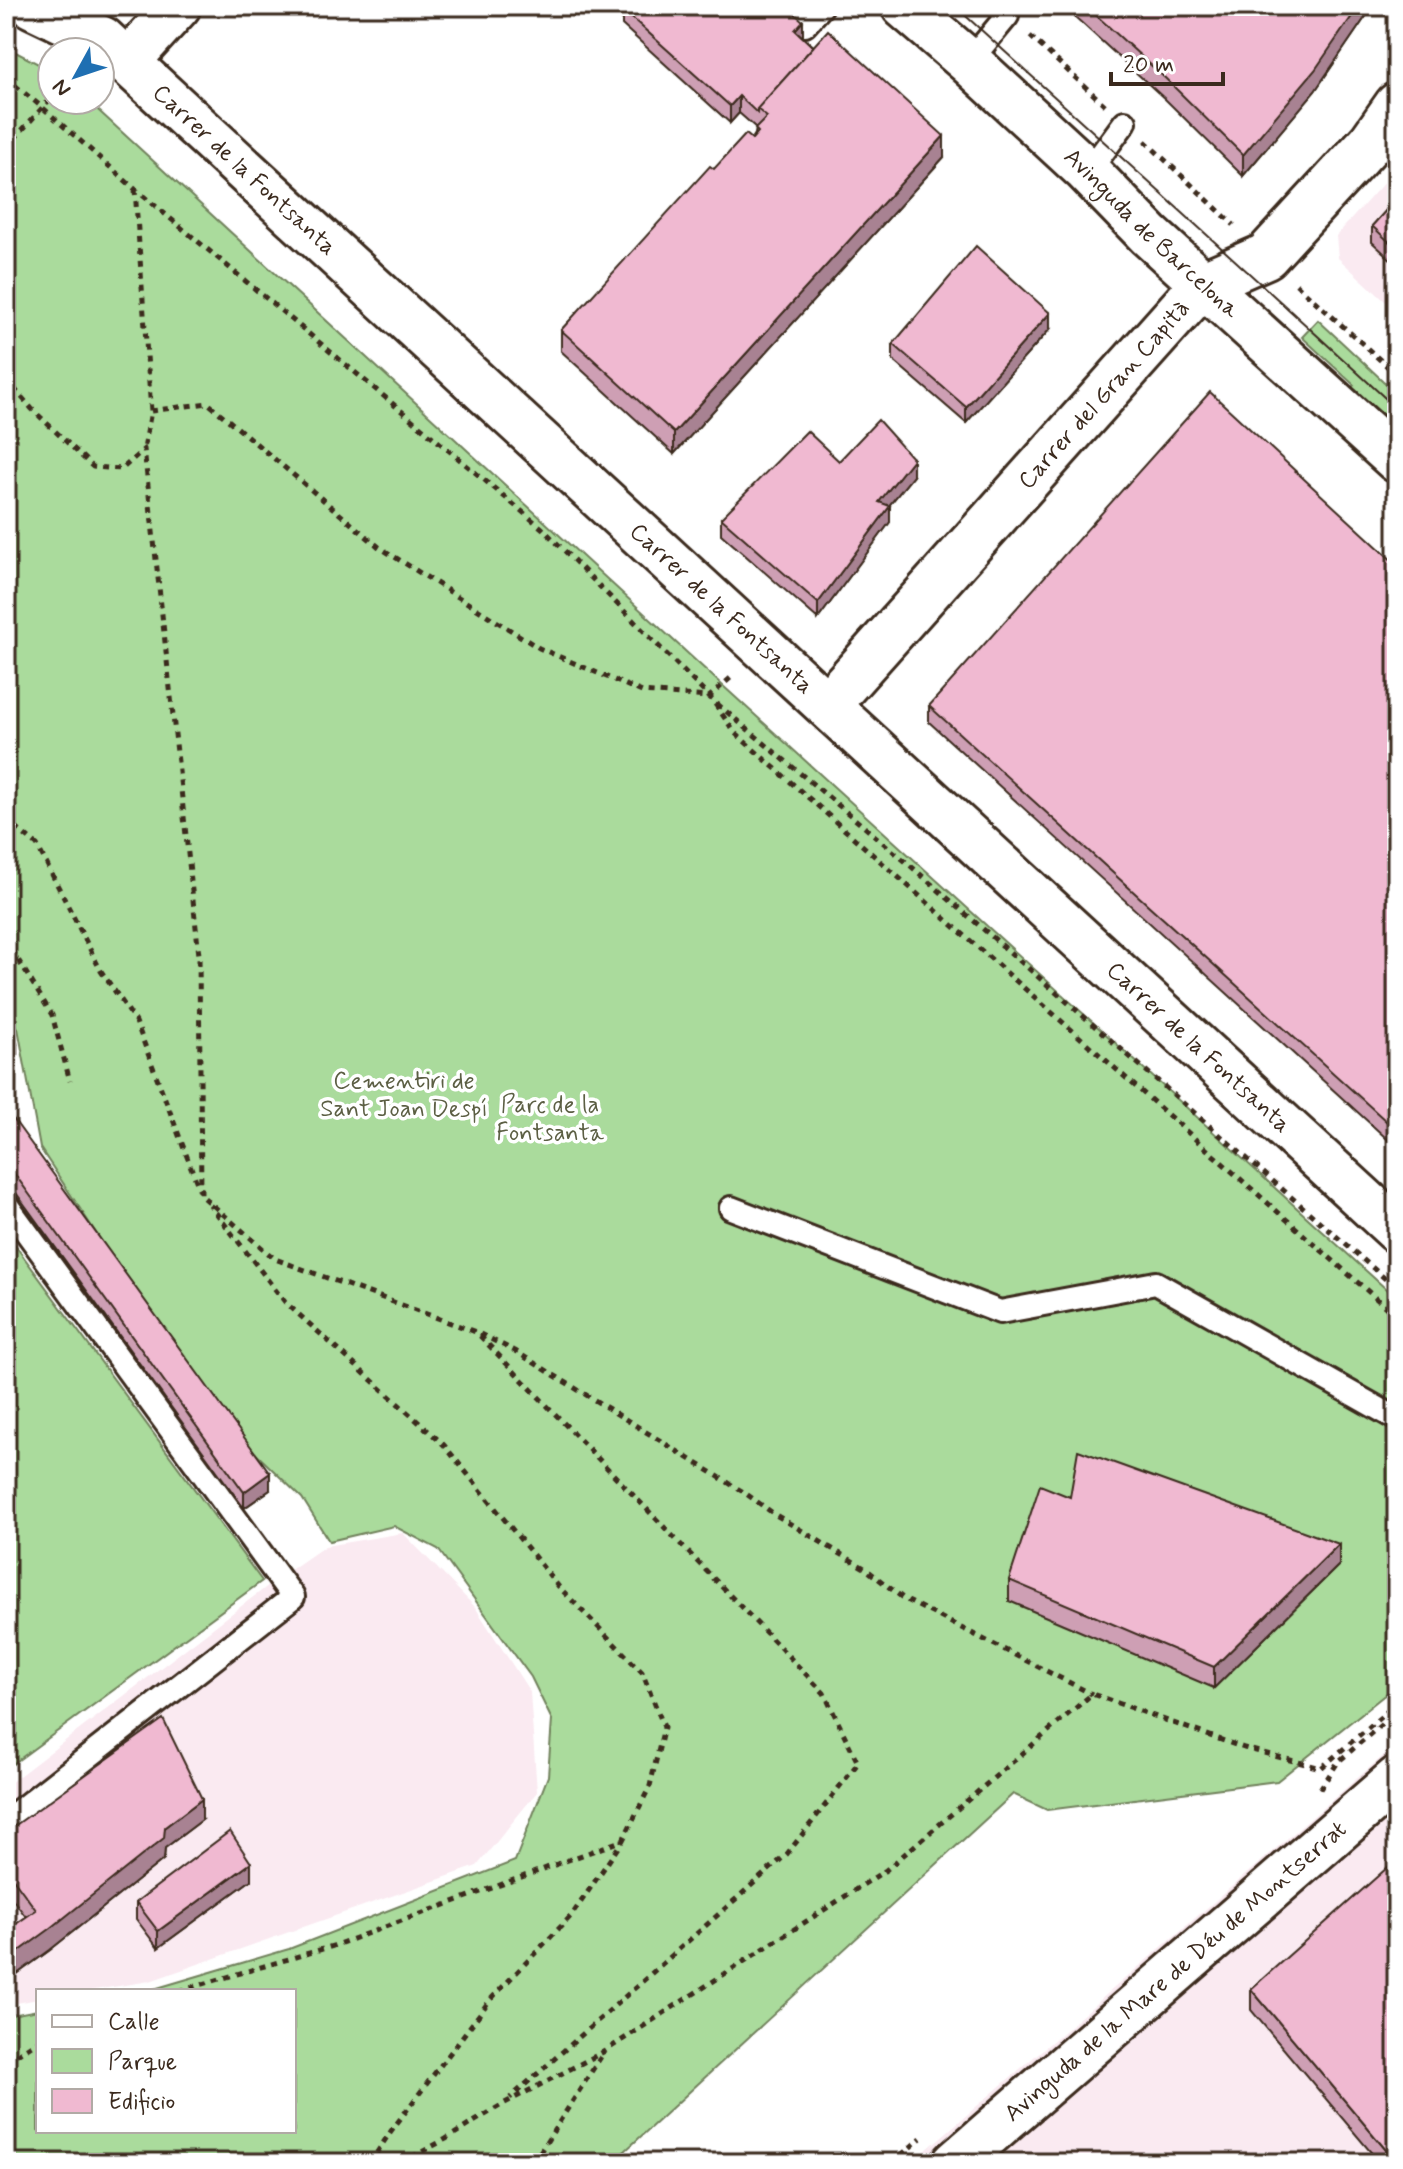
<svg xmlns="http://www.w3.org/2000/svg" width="1403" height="2169" viewBox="0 0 1403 2169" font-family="Mynerve,sans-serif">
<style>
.built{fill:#faeaf1}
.green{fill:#aadb9c;stroke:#72825d;stroke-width:2}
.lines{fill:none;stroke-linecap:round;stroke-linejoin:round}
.service-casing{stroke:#3b2a1e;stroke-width:28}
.minor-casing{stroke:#3b2a1e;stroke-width:50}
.path{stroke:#3b2a1e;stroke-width:5;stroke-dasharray:6 6;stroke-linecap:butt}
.service{stroke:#fff;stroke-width:22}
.minor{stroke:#fff;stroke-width:44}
.tram{stroke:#3b2a1e;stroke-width:2}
.wall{fill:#ce9fb4;stroke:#3b2a1e;stroke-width:2}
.shaded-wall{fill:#a88292;stroke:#3b2a1e;stroke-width:2}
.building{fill:#f0b9d1;stroke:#3b2a1e;stroke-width:2}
.labels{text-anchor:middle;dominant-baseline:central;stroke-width:7;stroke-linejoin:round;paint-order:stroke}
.street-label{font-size:24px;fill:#3b2a1e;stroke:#fff}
.park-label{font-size:24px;fill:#5c5f44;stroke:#fff}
</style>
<rect width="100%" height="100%" fill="#fff"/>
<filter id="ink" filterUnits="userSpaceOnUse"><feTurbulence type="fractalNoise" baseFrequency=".0125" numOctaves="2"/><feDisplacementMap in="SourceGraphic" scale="16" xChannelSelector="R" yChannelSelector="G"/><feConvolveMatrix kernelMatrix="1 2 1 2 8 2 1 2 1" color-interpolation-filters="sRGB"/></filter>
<g filter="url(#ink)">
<!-- built -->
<path class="built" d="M1397,168V312L1338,258L1336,236Z
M403,1533L475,1607L530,1692L537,1792L477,1866L150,1981L88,1991H38V1999L6,2005V1786L273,1582L325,1546Z
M1397,1744V2163H911Z"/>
<!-- green -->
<path class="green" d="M6,47L52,71V100H87L722,685L1397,1299V1685L1277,1781L1047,1810L1013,1794L612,2163H6V2016L38,2010V2131H294V1991H147L289,1949L515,1861L548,1776L552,1720L531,1677L438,1549L394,1526L329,1541L302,1498L249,1447L135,1292L40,1148L18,1028L6,1013Z
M1318,320L1397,394V410L1382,426L1347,393L1354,385L1302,337Z
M9,1237L262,1581L6,1769V1240Z"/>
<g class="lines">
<!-- service casing -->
<g class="service-casing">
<path id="service" d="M777,6L797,25H805L822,6
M969,62L1007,16
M1085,169L1100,156L1125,122
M6,1204L293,1597L6,1821
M731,1208L1000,1312L1156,1283L1397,1419"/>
</g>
<!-- minor casing -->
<g class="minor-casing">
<g id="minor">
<path id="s1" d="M33,6L102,39L1397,1230"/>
<path id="s2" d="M904,6L969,62L1085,169L1149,235L1397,460"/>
<path d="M127,62L178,6"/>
<path id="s3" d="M827,705L1204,283L1266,256L1371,142L1397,105"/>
<path id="s4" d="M955,2163L1397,1779"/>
</g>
</g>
<!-- path -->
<path class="path" d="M856,6L865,14
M1030,36L1105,105
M6,78L43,108L135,189L542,528L709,697L905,861L1397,1289
M1145,141L1234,225
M6,148L52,97
M135,189L151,411L144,449
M1296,284L1397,375
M6,379L32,409L93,467L122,469L144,449L199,955L201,1195L275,1259L476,1332L515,1351L745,1493L774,1514L866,1569L904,1599L1092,1694
M151,411L208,403L379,547L539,648L642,692L709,697L734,675
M715,704L735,733L1397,1317
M6,820L37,845L101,971L136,1022L200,1191
M6,940L52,1015L70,1081
M6,954L18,960
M480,1336L824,1693L858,1763L787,1854L510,2098
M1320,1789L1338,1762L1397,1711
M179,1991L333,1946L623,1840L650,1786L664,1727L642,1672L559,1587L444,1445L285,1302L210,1205
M6,2061L38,2041
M370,2163L391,2131L490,2000L572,1915L623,1840
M401,2163L446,2139L503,2104L605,2051L886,1870L1092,1694L1244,1748L1321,1768L1397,1703
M533,2163L604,2052
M892,2163L921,2138"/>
<!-- service -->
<use href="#service" class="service"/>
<!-- minor -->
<use href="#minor" class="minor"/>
<!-- tram -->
<path class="tram" d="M955,6C1102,141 1251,273 1397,409"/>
</g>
<!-- wall -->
<path class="wall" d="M1063,6H1373L1315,91L1243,176L1166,100Z
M622,9L803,37L944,157L674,454L561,351V330L714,169L752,139L755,134L756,128L739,113L730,123L622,25Z
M1397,198V265L1372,242V226Z
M1050,329L966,423L893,360V344Z
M839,461L913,476L889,505L890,522L818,619L721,534V518Z
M1397,565V1148L929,722V706Z
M6,1109L270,1490L244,1508L6,1179Z
M1339,1565L1214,1688L1009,1601V1580Z
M202,1820L165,1848L164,1859L50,1950L6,1982V1931L26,1917L6,1890V1832Z
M251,1880L158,1948L136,1919V1902Z
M1251,1989L1397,2163H1380L1251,2010Z"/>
<!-- shaded-wall -->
<path class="shaded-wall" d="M1359,6H1373L1315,91L1243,176V155Z
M803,21V37L795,30Z
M739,96V113L730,123V106Z
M944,136V157L674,454V433Z
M1050,313V329L966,423V407Z
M913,459V476L879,518V502Z
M890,506V522L818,619V603Z
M17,1044V1056L6,1064V1053Z
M270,1473V1490L244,1508V1492Z
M1339,1544V1565L1214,1688V1667Z
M202,1799V1820L165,1848L164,1859L50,1950L6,1982V1961L165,1827Z
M251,1863V1880L158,1948V1931Z"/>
<!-- building -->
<path class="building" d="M624,6H786L803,21L795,30L813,47L757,109V113L739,96L730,106L622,9Z
M1086,6H1359L1315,70L1243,155L1166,79Z
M828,30L944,136L674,433L561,330L710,166L714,169L746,134L752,139L758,132L755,129L767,117L757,109Z
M1397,198V249L1372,226Z
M976,246L1050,313L966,407L893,344Z
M1210,392L1397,565V1131L929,706Z
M878,420L913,459L879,502L890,506L818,603L721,518L807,431L839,461Z
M6,1030L17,1044L6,1053Z
M6,1109L270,1473L244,1492L6,1162Z
M1078,1450L1339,1544L1214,1667L1009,1580L1040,1485L1070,1497Z
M163,1719L202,1799L165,1827L164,1838L50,1929L6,1961V1931L36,1910L6,1869V1832Z
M230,1831L251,1863L158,1931L136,1902Z
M1397,1859V2163L1251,1989Z"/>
</g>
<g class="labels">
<!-- street labels -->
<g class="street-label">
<text stroke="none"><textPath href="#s1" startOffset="270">Carrer de la Fontsanta</textPath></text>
<text stroke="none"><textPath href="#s2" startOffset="336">Avinguda de Barcelona</textPath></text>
<text stroke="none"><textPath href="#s3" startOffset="416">Carrer del Gran Capità</textPath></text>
<text stroke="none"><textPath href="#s1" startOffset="918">Carrer de la Fontsanta</textPath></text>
<text stroke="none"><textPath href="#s1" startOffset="1566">Carrer de la Fontsanta</textPath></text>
<text stroke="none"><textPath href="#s4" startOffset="292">Avinguda de la Mare de Déu de Montserrat</textPath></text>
</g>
<!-- park labels -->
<g class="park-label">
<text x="404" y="1081">Cementiri de<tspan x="404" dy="28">Sant Joan Despí</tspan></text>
<text x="550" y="1105">Parc de la<tspan x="550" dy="28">Fontsanta</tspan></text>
</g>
</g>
<!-- margin -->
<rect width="1403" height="2169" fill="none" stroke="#fff" stroke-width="32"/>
<rect x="16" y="16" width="1371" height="2137" fill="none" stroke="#3b2a1e" stroke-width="3" filter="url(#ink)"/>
<!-- legend -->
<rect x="36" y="1989" width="260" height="144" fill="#ffffff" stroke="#b1aaa5" stroke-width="2"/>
<rect x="52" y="2015" width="40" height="12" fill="#ffffff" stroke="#b1aaa5" stroke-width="2"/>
<text x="108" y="2029" font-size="24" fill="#3b2a1e">Calle</text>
<rect x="52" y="2049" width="40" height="24" fill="#aadb9c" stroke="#b1aaa5" stroke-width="2"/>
<text x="108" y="2069" font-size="24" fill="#3b2a1e">Parque</text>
<rect x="52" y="2089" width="40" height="24" fill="#f0b9d1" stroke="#b1aaa5" stroke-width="2"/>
<text x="108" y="2109" font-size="24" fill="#3b2a1e">Edificio</text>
<!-- north arrow -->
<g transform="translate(76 76) rotate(230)"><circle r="38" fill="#ffffff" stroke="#b1aaa5" stroke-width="2"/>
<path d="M0-6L14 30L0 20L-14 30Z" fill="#1f6fb2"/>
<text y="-12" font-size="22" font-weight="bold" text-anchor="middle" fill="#3b2a1e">N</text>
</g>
<!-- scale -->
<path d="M1111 72v12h112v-12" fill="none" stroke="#3b2a1e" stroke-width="4"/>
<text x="1123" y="72" font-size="24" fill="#3b2a1e" stroke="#ffffff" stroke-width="6" paint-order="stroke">20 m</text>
</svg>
